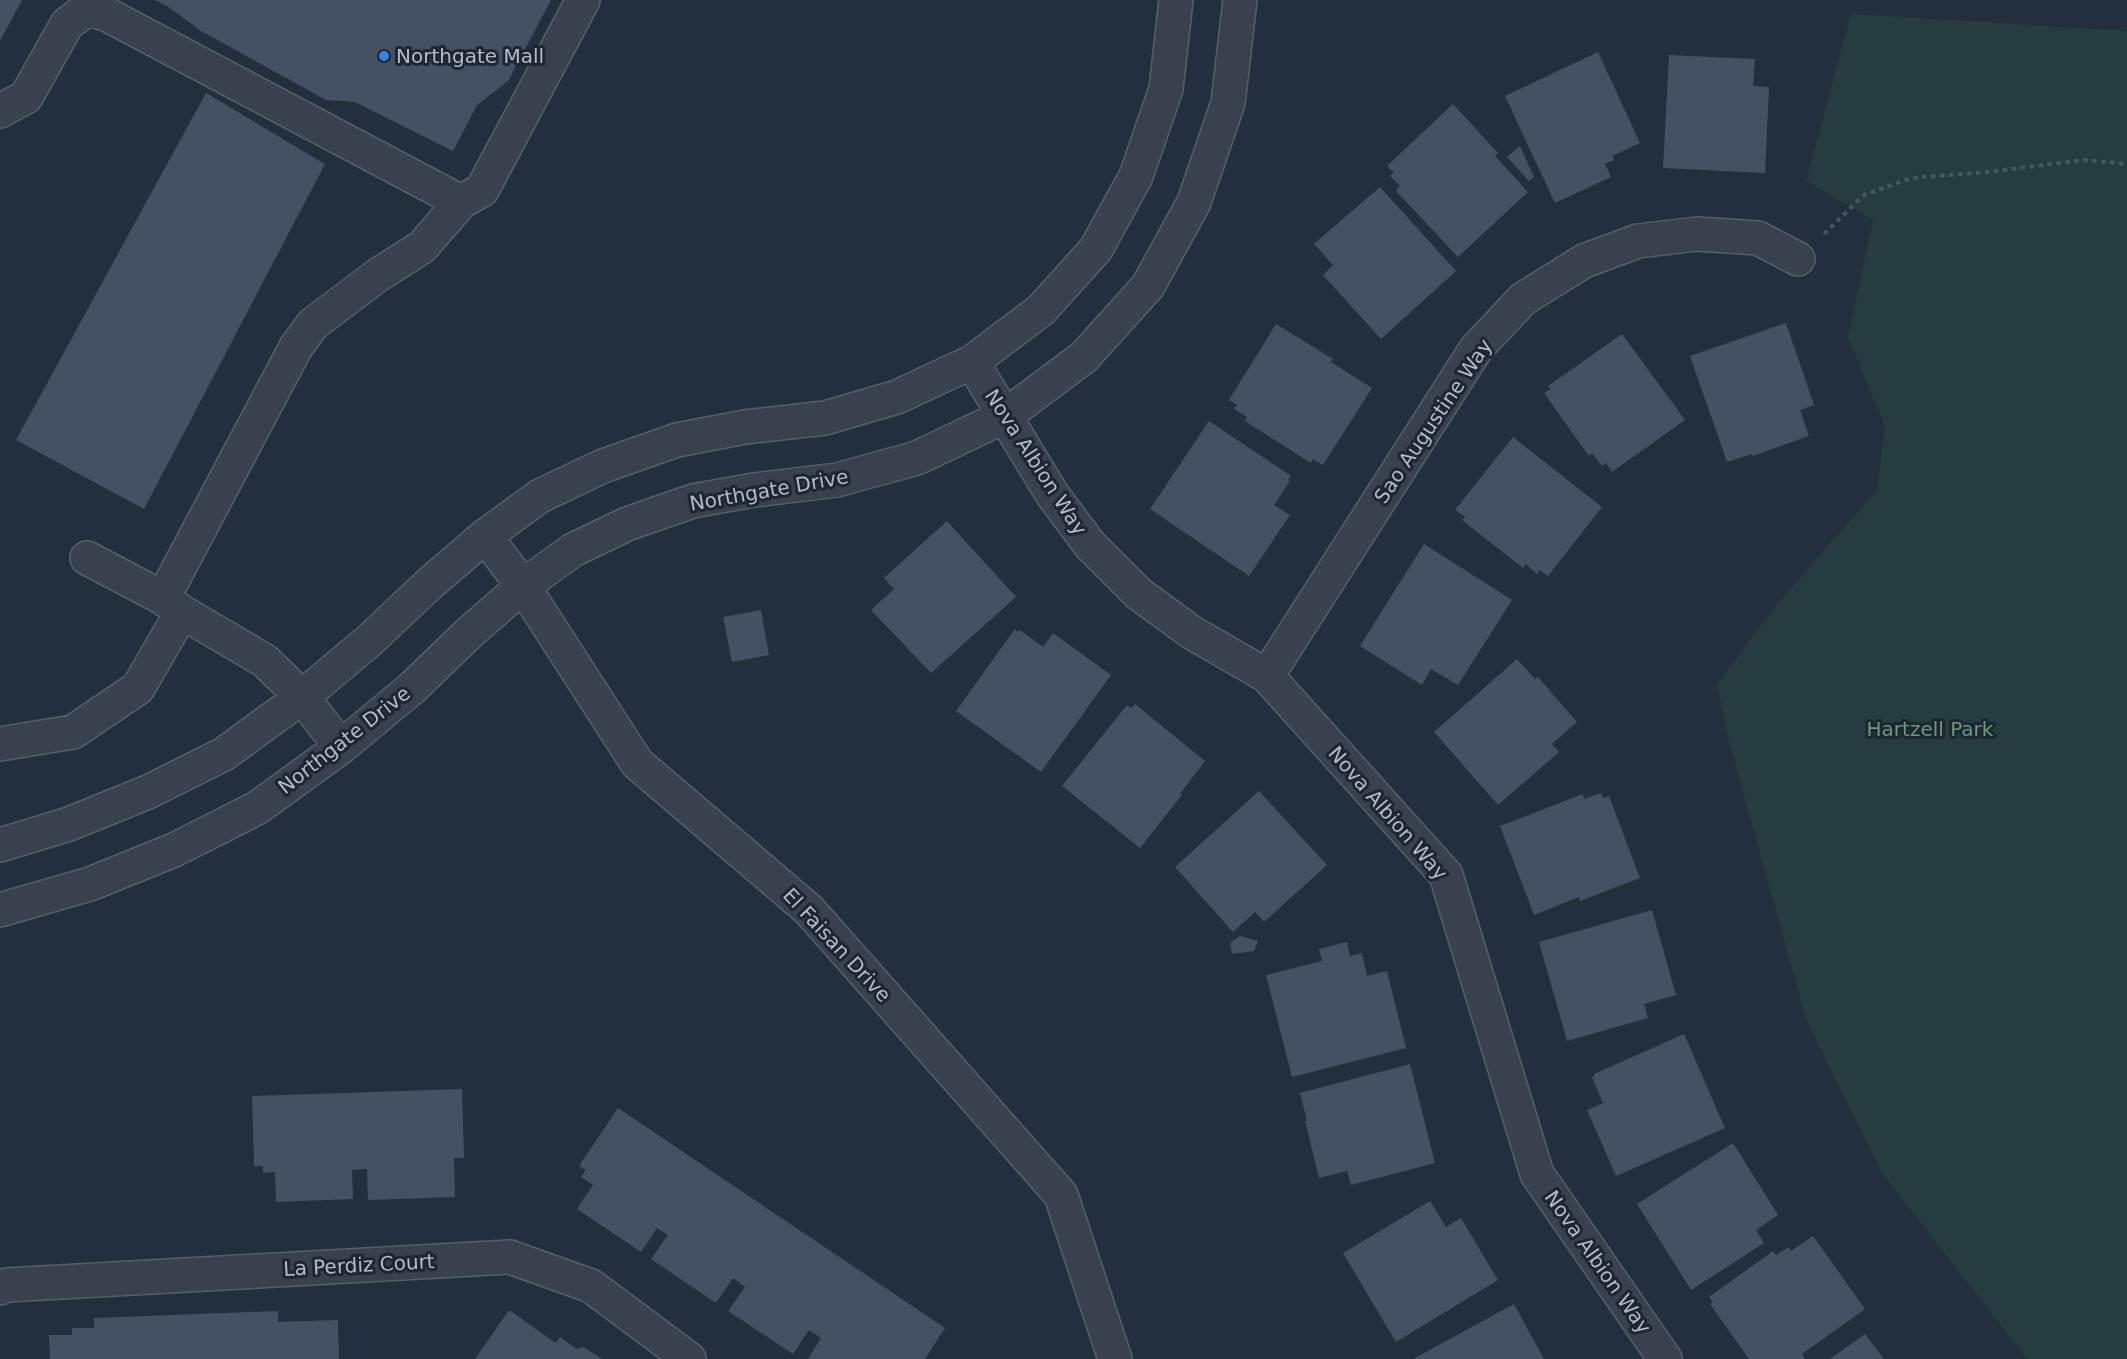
<svg xmlns="http://www.w3.org/2000/svg" width="2127" height="1359" viewBox="0 0 2127 1359" font-family="'DejaVu Sans',sans-serif">
<style>
.green{fill:#263c3f}
.building{fill:#455162}
.lines{fill:none;stroke-linecap:round;stroke-linejoin:round}
.minor-casing{stroke:#565f6c;stroke-width:36}
.path{stroke:#44595c;stroke-width:4;stroke-dasharray:4.5 4.5;stroke-linecap:butt}
.minor{stroke:#38414e;stroke-width:33}
.shop-dot{fill:#3f7fe0;stroke:#1d2633;stroke-width:2}
.labels{text-anchor:middle;dominant-baseline:central;stroke-width:6;stroke-linejoin:round;paint-order:stroke}
.poi-label{font-size:20px;fill:#b4bcc9;stroke:#1d2633;text-anchor:start}
.street-label{font-size:20px;fill:#b4bcc9;stroke:#1d2633}
.park-label{font-size:20px;fill:#6b9a76;stroke:#1d2633}
</style>
<rect width="100%" height="100%" fill="#242f3e"/>
<!-- green -->
<path class="green" d="M1851,14L2127,31V1359H2027L1882,1173L1806,1019L1727,734L1717,685L1773,609L1877,490L1885,426L1848,338L1873,220L1806,181Z"/>
<!-- building -->
<path class="building" d="M0,0H22L0,41Z
M155,0H551L508,81L477,105L453,151L355,102L326,100L201,31L170,8Z
M1598,52L1640,143L1612,156L1614,160L1605,164L1611,177L1555,203L1505,96Z
M1669,55L1755,59L1753,86L1769,87L1765,173L1663,168Z
M206,93L325,164L144,509L16,440Z
M1453,104L1498,153L1495,156L1528,192L1458,257L1396,191L1400,186L1390,176L1394,173L1387,166Z
M1520,146L1534,177L1529,181L1507,157Z
M1380,187L1456,271L1381,339L1323,275L1333,265L1314,244Z
M1786,323L1814,405L1800,410L1809,436L1753,456L1752,454L1727,462L1690,356Z
M1276,324L1333,359L1331,362L1372,388L1323,465L1313,459L1311,463L1245,421L1247,417L1234,409L1237,405L1229,400Z
M1622,334L1685,420L1612,472L1606,463L1602,466L1592,453L1589,456L1544,393L1550,389L1548,386Z
M1209,421L1291,476L1288,480L1290,481L1274,505L1290,515L1249,576L1150,509Z
M1513,437L1602,507L1548,576L1540,570L1537,574L1526,564L1523,568L1462,520L1465,517L1455,510Z
M947,521L1016,597L931,673L871,610L894,589L884,578Z
M1424,544L1512,600L1458,685L1431,669L1422,685L1360,646Z
M761,610L769,655L732,662L723,617Z
M1015,629L1018,632L1020,630L1043,647L1053,633L1111,675L1041,772L956,711Z
M1517,659L1535,679L1538,677L1577,722L1552,744L1559,752L1498,805L1434,732Z
M1135,704L1205,761L1180,794L1182,795L1140,848L1062,786L1127,705L1131,708Z
M1259,791L1327,865L1264,922L1255,912L1233,932L1175,867Z
M1601,793L1603,798L1609,796L1640,878L1580,901L1579,897L1534,915L1500,826L1583,794L1584,799Z
M1652,910L1676,995L1644,1004L1648,1018L1567,1041L1539,942Z
M1240,936L1258,941L1254,951L1232,954L1230,943Z
M1347,942L1350,956L1362,953L1367,976L1387,971L1406,1048L1292,1077L1266,975L1322,961L1319,949Z
M1684,1034L1725,1128L1616,1176L1587,1110L1603,1103L1592,1077L1595,1076L1594,1074Z
M1410,1064L1435,1163L1351,1185L1347,1171L1319,1178L1305,1121H1307L1300,1093Z
M462,1089L464,1158H454L455,1197L368,1200L367,1169L352,1170L353,1199L276,1202L275,1172L263,1173V1166H254L252,1096Z
M618,1108L945,1328L925,1359H808L821,1338L809,1330L793,1354L728,1311L745,1287L733,1278L716,1303L651,1259L668,1235L657,1228L641,1252L577,1209L593,1185L581,1177L586,1170L579,1166Z
M1733,1143L1778,1215L1756,1230L1764,1243L1691,1290L1637,1204Z
M1430,1201L1446,1227L1461,1218L1498,1280L1396,1342L1343,1253Z
M1813,1236L1865,1309L1802,1354L1805,1359H1749L1710,1304L1713,1302L1709,1297L1773,1251L1776,1255L1789,1247L1791,1251Z
M1514,1304L1544,1359H1413Z
M509,1310L556,1343L560,1337L577,1349L584,1347L602,1359H475Z
M278,1311V1322L338,1320L339,1359H50L49,1335H72V1328H94V1318Z
M1865,1334L1884,1359H1830Z"/>
<g class="lines">
<!-- minor casing -->
<g class="minor-casing">
<path id="minor" d="M0,111L26,97L67,24L87,9L106,14L461,202L482,190L583,0
M972,362L1052,494L1090,545L1138,593L1191,632L1267,676L1446,875L1537,1174L1665,1359
M485,536L523,586L637,763L809,910L1061,1195L1115,1359
M87,558L163,598L182,612L265,661L302,697L341,747
M163,598L296,347L313,324L378,275L422,247L461,202
M1267,676L1476,349L1523,299L1584,261L1638,241L1697,234L1758,238L1798,259
M0,744L73,732L138,688L182,612
M0,845L69,824L148,792L224,754L302,697L370,640L427,586L485,536L540,496L603,466L677,440L745,427L825,418L897,397L972,362L1041,310L1096,249L1136,176L1166,89L1176,0
M0,910L90,884L174,850L257,808L341,747L412,688L469,633L523,586L573,550L627,524L693,501L754,490L837,480L917,458L1005,416L1084,357L1148,286L1194,202L1228,103L1240,0
M0,1288L7,1285L510,1257L591,1286L689,1359"/>
</g>
<!-- path -->
<path class="path" d="M1824,234L1864,195L1911,178L1987,172L2084,160L2127,164"/>
<!-- minor -->
<use href="#minor" class="minor"/>
</g>
<!-- markers -->
<circle class="shop-dot" cx="384" cy="56" r="6"/>
<g class="labels">
<!-- poi labels -->
<g class="poi-label">
<text x="396" y="56">Northgate Mall</text>
</g>
<!-- street labels -->
<g class="street-label">
<text transform="translate(1433 421) rotate(-56)">Sao Augustine Way</text>
<text transform="translate(1036 462) rotate(57)">Nova Albion Way</text>
<text transform="translate(769 490) rotate(-10)">Northgate Drive</text>
<text transform="translate(344 740) rotate(-38)">Northgate Drive</text>
<text transform="translate(1388 813) rotate(49)">Nova Albion Way</text>
<text transform="translate(837 945) rotate(47)">El Faisan Drive</text>
<text transform="translate(1598 1262) rotate(55)">Nova Albion Way</text>
<text transform="translate(359 1265) rotate(-3)">La Perdiz Court</text>
</g>
<!-- park labels -->
<g class="park-label">
<text x="1930" y="729">Hartzell Park</text>
</g>
</g>
</svg>
